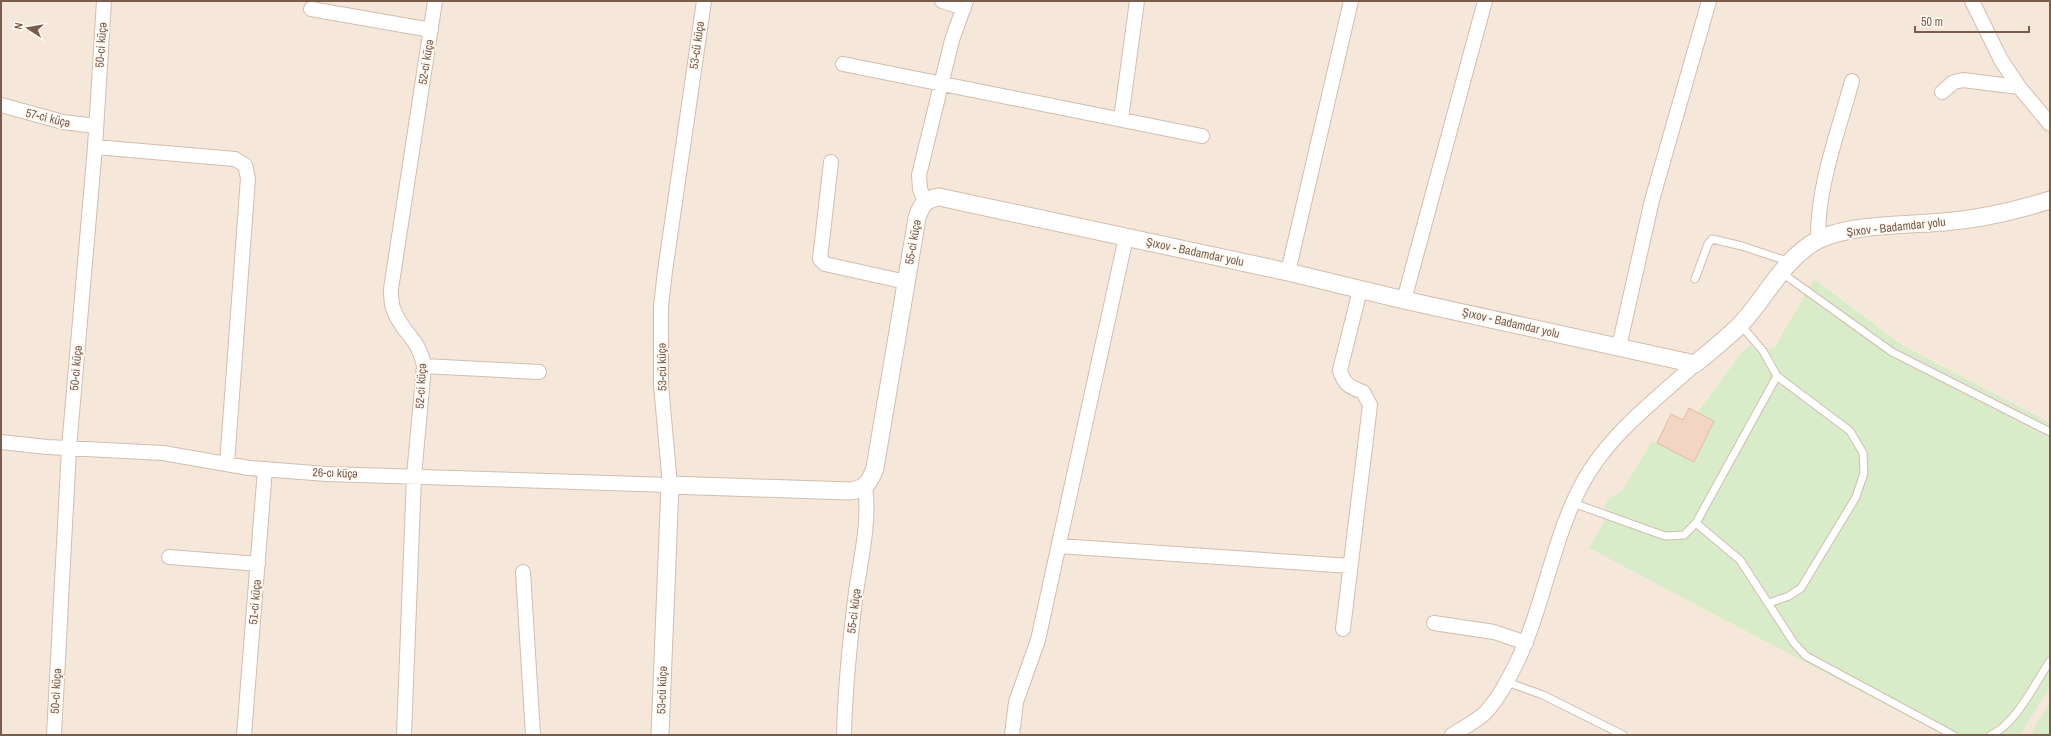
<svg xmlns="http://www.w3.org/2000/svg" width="2051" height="736" viewBox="0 0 2051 736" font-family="'Archivo Narrow',sans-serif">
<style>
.residential{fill:#f5e8da}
.green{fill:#d8ecc9}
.building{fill:#f3d5c3;stroke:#e6bba3}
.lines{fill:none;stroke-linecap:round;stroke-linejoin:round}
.service-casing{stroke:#d1beb0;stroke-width:9}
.minor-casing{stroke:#d1beb0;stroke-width:16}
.tertiary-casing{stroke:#d1beb0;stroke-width:19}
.service{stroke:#fff;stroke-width:7}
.minor{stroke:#fff;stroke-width:14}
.tertiary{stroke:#fff;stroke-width:17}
.labels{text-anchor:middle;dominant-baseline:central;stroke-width:3.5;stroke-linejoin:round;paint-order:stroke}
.street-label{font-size:12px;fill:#7a5c4d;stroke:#fffaf3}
</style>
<rect width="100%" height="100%" fill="#fdf6ec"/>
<!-- residential -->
<path class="residential" d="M1,1H2050V735H1Z"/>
<!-- green -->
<path class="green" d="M1814,279L1903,346L2050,423V687L2020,735H1943L1589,548L1601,528L1609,510L1604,508L1609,498L1622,491L1652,441L1657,443L1671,414L1683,420L1689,408L1698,412L1742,352L1751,345L1757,353L1775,347Z
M2050,702V735H2030Z"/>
<!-- building -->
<path class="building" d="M1689,408L1714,421L1694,462L1657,443L1671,414L1683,420Z"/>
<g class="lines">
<!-- service casing -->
<g class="service-casing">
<path id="service" d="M1782,273L1892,352L2050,432
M1695,279L1708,244L1712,239L1742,246L1790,262
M1573,503L1665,536L1684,535L1696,523L1777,376L1763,351L1740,324
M1696,523L1740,560L1794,643L1806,656L1953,735
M1769,603L1789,596L1801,588L1856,497L1864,473L1863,453L1850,431L1777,376
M1507,682L1543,695L1623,735
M1991,735C2016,724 2035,683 2050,661"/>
</g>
<!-- minor casing -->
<g class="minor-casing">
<path id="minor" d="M942,1L964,8
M1972,1L2001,60L2019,87L2050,124
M311,9L431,30
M843,64L1202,136
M1942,92L1954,82L1963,80L2019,87
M1,105L63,122L96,126
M1121,119L1137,1
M95,147L235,159L245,165L248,178L227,464
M831,162L820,259L825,264L906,282
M925,201L920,189L919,175L952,40L966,1
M1818,240C1817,186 1838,133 1852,81
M1288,272L1351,1
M1404,300L1485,1
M1619,347L1652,200L1709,1
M424,366L539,372
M1,442L47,447L163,453L249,468L327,474L670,485L661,385V306L665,271L704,1
M1059,546L1350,566
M169,557L258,564
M523,572L533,735
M1434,623L1494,632L1526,643
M1343,629L1370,405L1363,392C1350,387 1344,385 1340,370L1360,290
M54,735L69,448L95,147L104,1
M244,735L265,469
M404,735L414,476L424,366C419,337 401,333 393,308C391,303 391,295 391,289L435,1
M844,735C845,687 850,640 856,592C861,558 870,521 865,486
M1012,735L1016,702L1038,640L1126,237
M1452,735C1463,728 1475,722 1485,713C1499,698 1508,680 1517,662C1546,601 1554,528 1589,472C1616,429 1658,398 1695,364"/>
</g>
<!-- tertiary casing -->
<g class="tertiary-casing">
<path id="tertiary" d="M660,735L670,485L849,491C865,490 870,482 875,468L917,218C921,205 925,199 939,197L1288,272L1404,300L1695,364C1711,351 1727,338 1741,324C1766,297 1785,257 1818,240C1850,224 1908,225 1944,222C1980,219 2015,211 2050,200"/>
</g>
<!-- service -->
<use href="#service" class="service"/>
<!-- minor -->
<use href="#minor" class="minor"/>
<!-- tertiary -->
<use href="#tertiary" class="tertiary"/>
</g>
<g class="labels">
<!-- street labels -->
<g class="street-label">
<text transform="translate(101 45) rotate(-86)">50-ci küçə</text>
<text transform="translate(697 45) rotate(-82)">53-cü küçə</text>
<text transform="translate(426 62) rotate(-81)">52-ci küçə</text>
<text transform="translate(48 118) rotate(14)">57-ci küçə</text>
<text transform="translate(1896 227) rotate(-6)">Şıxov - Badamdar yolu</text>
<text transform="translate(913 242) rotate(-80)">55-ci küçə</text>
<text transform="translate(1195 252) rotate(12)">Şıxov - Badamdar yolu</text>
<text transform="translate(1511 323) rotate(13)">Şıxov - Badamdar yolu</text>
<text transform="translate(662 367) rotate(-91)">53-cü küçə</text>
<text transform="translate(76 368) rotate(-85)">50-ci küçə</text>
<text transform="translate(421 386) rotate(-87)">52-ci küçə</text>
<text transform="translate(335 473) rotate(2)">26-cı küçə</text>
<text transform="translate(255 602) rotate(-85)">51-ci küçə</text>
<text transform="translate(854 611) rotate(-83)">55-ci küçə</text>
<text transform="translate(662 690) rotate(-88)">53-cü küçə</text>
<text transform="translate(56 691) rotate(-87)">50-ci küçə</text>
</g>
</g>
<!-- border -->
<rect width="2051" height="736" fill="none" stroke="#7a5c4d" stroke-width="4"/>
<!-- north arrow -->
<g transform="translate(28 28) rotate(282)" stroke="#fffaf3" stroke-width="3" paint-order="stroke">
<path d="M0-3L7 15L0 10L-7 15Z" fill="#7a5c4d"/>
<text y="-6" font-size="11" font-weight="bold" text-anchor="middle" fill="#7a5c4d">N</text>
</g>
<!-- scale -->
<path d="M1915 26v6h114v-6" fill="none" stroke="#7a5c4d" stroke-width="2"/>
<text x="1921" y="26" font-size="12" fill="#7a5c4d" stroke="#fffaf3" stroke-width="3" paint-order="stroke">50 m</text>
</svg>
